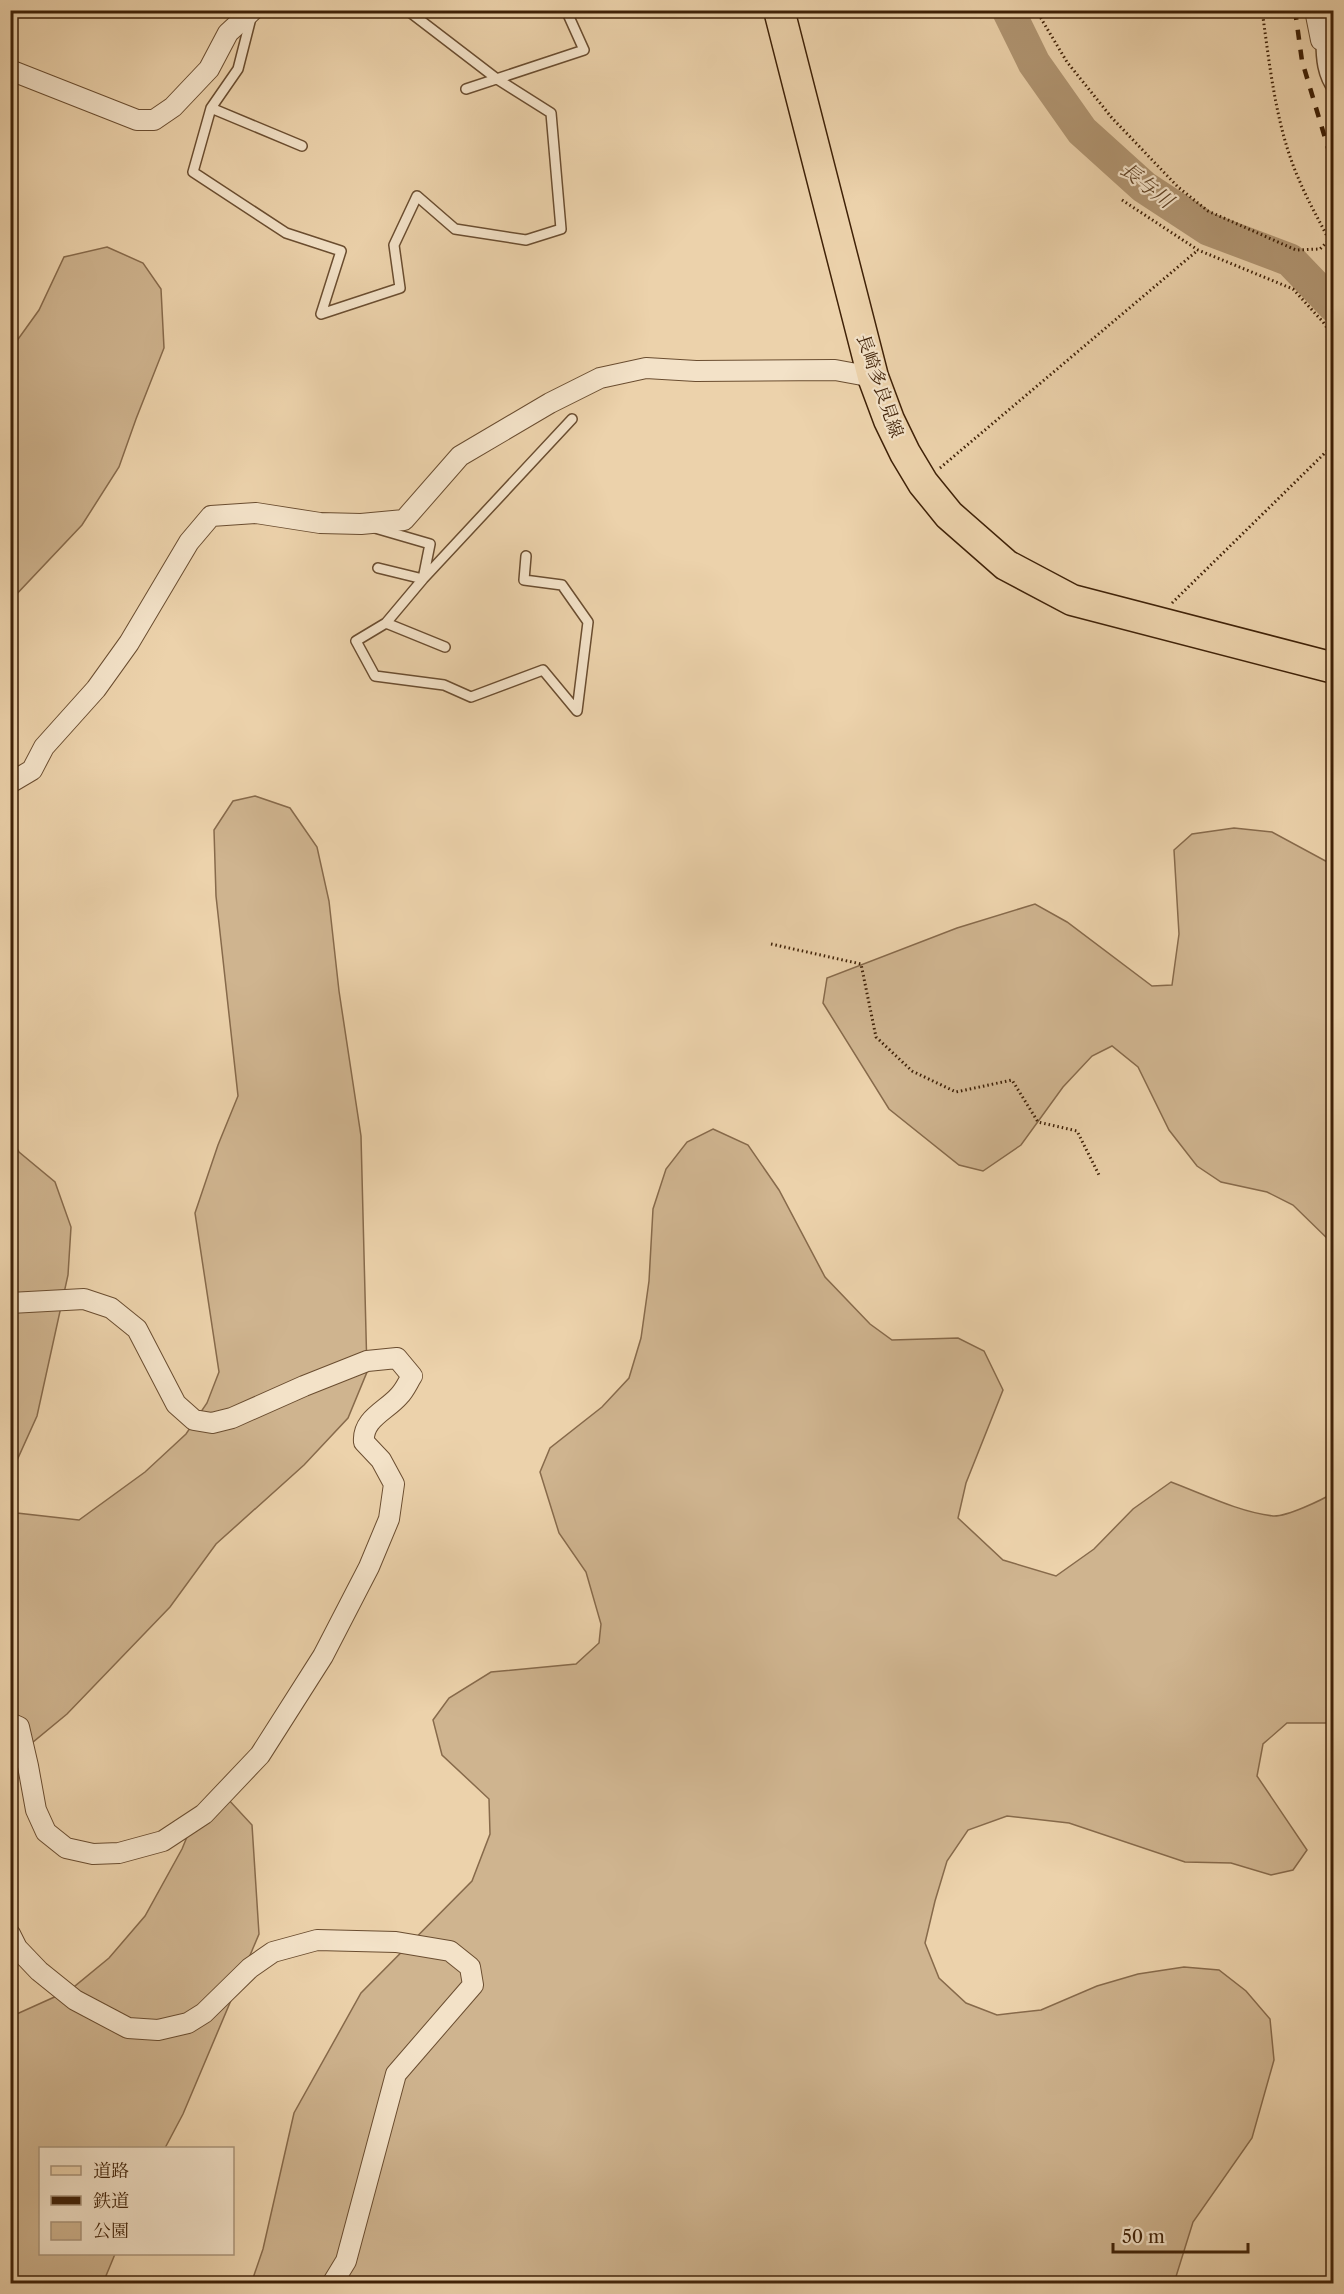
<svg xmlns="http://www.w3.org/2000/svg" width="1344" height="2294" viewBox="0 0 1344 2294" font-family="'Libre Caslon Text','Noto Serif JP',serif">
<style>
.green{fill:#cfb48f;stroke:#876a4b;stroke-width:1.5}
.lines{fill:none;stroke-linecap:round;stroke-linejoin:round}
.river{stroke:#b19673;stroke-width:33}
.lane-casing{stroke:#6a4d30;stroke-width:12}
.street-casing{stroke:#6a4d30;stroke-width:22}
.primary-casing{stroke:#3f2107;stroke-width:33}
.path{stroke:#3f2107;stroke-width:3;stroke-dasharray:1.5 3;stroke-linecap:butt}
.lane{stroke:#f3e2c8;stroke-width:9}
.street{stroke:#f3e2c8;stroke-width:20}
.primary{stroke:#ecd2ab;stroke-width:30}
.rail{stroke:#3f2107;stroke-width:4.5;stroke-dasharray:10 10;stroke-linecap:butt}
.labels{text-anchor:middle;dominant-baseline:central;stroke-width:4.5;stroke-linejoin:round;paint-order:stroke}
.street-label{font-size:18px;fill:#3f2107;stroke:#f3e2c8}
.water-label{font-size:20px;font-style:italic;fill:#614427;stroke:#f3e2c8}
</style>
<rect width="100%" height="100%" fill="#ecd2ab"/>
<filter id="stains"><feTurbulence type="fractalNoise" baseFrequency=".00333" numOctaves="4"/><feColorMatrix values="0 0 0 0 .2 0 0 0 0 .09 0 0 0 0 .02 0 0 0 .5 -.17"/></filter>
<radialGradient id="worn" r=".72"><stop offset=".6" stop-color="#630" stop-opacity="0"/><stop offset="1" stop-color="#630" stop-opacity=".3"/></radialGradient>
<!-- green -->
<path class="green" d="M107,247L143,263L161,289L164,348L136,419L119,467L82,525L11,600V349L39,310L64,257Z
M255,796L290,808L317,847L329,901L339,991L361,1136L367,1372L348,1418L304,1465L216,1544L170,1607L67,1714L33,1742L11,1749L10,1137L19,1152L55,1182L71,1227L68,1275L37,1416L14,1467L17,1513L79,1520L145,1472L186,1434L207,1403L219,1372L195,1213L218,1145L238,1096L216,896L214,830L233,801Z
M1234,828L1272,832L1333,865V1244L1293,1205L1267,1192L1221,1182L1197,1166L1169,1130L1138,1067L1112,1046L1092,1056L1063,1087L1021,1145L983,1171L959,1165L889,1109L823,1003L827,978L957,928L1035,904L1067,922L1152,986L1172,985L1179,934L1174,850L1192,834Z
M713,1129L748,1145L779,1190L825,1277L870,1324L892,1340L958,1338L984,1351L1003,1390L966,1483L958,1518L1003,1560L1056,1576L1094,1549L1133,1509L1171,1482C1203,1494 1239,1512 1273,1516C1286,1517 1322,1500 1333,1493V1723H1287L1263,1744L1257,1776L1307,1850L1293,1870L1271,1875L1231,1863L1185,1862L1069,1823L1007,1816L968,1830L947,1861L935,1901L925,1943L939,1978L966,2003L997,2015L1041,2010L1097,1986L1138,1974L1184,1967L1219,1970L1246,1991L1270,2019L1274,2060L1252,2138L1193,2222L1174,2283L251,2284L263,2249L294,2113L361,1993L472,1881L490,1834L489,1799L442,1755L433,1720L449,1698L491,1672L576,1664L599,1643L601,1624L586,1572L559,1533L540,1472L550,1448L602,1407L629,1378L641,1338L649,1281L653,1209L666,1169L687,1142Z
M227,1798L252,1825L259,1934L183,2114L165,2148H40V2254H115L103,2283H11L10,2017L70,1990L109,1958L145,1916L182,1849L201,1803Z"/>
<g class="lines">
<!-- river -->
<path class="river" d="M1008,10L1034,63L1082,131L1144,187L1208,229L1290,260L1334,306"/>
<!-- lane casing -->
<g class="lane-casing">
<path id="lane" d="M251,18L238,69L211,108L302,146
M1321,40C1321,58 1322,76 1334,91
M466,89L584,50L566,10
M211,108L193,172L286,233L341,251L321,314L400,288L394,245L417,196L455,229L526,240L561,229L551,113L497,79L407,10
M375,528L430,544L423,579L386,623L445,647
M378,568L423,579L572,419
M386,623L356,641L375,676L444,685L471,697L543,670L577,711L588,622L562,585L524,580L526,556"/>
</g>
<!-- street casing -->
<g class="street-casing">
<path id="street" d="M1315,10L1321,40L1334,45
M10,70L137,120H154L173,107L209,69L228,33L253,10
M10,783L32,770L44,747L96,689L129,643L189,542L211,516L256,513L320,523L361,524L404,520L460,456L550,403L600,378L646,368L696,371L835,370L873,377
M10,1303L84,1299L111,1308L137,1329L176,1404L194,1420L212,1423L232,1418L304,1386L367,1361L397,1358L412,1376C408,1382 405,1390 399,1396C386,1411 362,1419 364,1442L381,1460L394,1484L389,1519L369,1567L323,1656L260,1755L204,1814L163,1841L119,1853L93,1854L66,1848L46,1832L36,1810L28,1766L19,1727L10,1723
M10,1934L17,1948L39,1971L75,2000L128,2028L158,2030L188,2023L204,2013L250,1968L273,1952L317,1940L396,1942L450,1951L470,1967L473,1985L396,2074L346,2261L332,2284"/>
</g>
<!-- primary casing -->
<g class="primary-casing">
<path id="primary" d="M779,10L873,377L889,420L905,453L923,483L949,515L1006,565L1072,600L1334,668"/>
</g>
<!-- path -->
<path class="path" d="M1036,10L1067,62L1112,118L1178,187L1208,211L1296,250L1320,249L1329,240C1319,220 1308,201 1300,182C1276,129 1270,67 1262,10
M1122,200L1198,250L1293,289L1323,322L1334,338
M940,468L1198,250
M1172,603L1334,444
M771,944L861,964L876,1037L912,1071L956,1092L1012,1080L1038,1122L1077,1131L1099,1175"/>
<!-- lane -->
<use href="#lane" class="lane"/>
<!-- street -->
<use href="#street" class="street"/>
<!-- primary -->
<use href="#primary" class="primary"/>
<!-- rail -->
<path class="rail" d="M1295,10L1302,61L1334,168"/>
</g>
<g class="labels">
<!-- street labels -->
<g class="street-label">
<text transform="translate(880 386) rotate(71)">長崎多良見線</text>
</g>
<!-- water labels -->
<g class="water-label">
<text transform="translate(1147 185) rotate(38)">長与川</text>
</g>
</g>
<!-- margin -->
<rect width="1344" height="2294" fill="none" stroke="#ecd2ab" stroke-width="36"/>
<rect x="12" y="12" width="1320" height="2270" fill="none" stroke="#3f2107" stroke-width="3"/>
<rect x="18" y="18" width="1308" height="2258" fill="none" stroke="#3f2107" stroke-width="1.5"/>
<!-- legend -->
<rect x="39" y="2147" width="195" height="108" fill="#f3e2c8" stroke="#ab957b" stroke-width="1.5"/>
<rect x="51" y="2166" width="30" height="9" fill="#ecd2ab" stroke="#ab957b" stroke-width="1.5"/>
<text x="93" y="2177" font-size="18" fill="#3f2107">道路</text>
<rect x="51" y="2196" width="30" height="9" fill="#3f2107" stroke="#ab957b" stroke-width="1.5"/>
<text x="93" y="2207" font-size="18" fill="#3f2107">鉄道</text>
<rect x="51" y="2222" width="30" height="18" fill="#cfb48f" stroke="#ab957b" stroke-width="1.5"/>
<text x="93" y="2237" font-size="18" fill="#3f2107">公園</text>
<!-- scale -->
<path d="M1113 2243v9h135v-9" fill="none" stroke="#3f2107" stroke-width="3"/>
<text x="1122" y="2243" font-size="18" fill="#3f2107" stroke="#f3e2c8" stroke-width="4.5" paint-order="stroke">50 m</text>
<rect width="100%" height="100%" filter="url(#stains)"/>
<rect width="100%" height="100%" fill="url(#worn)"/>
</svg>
